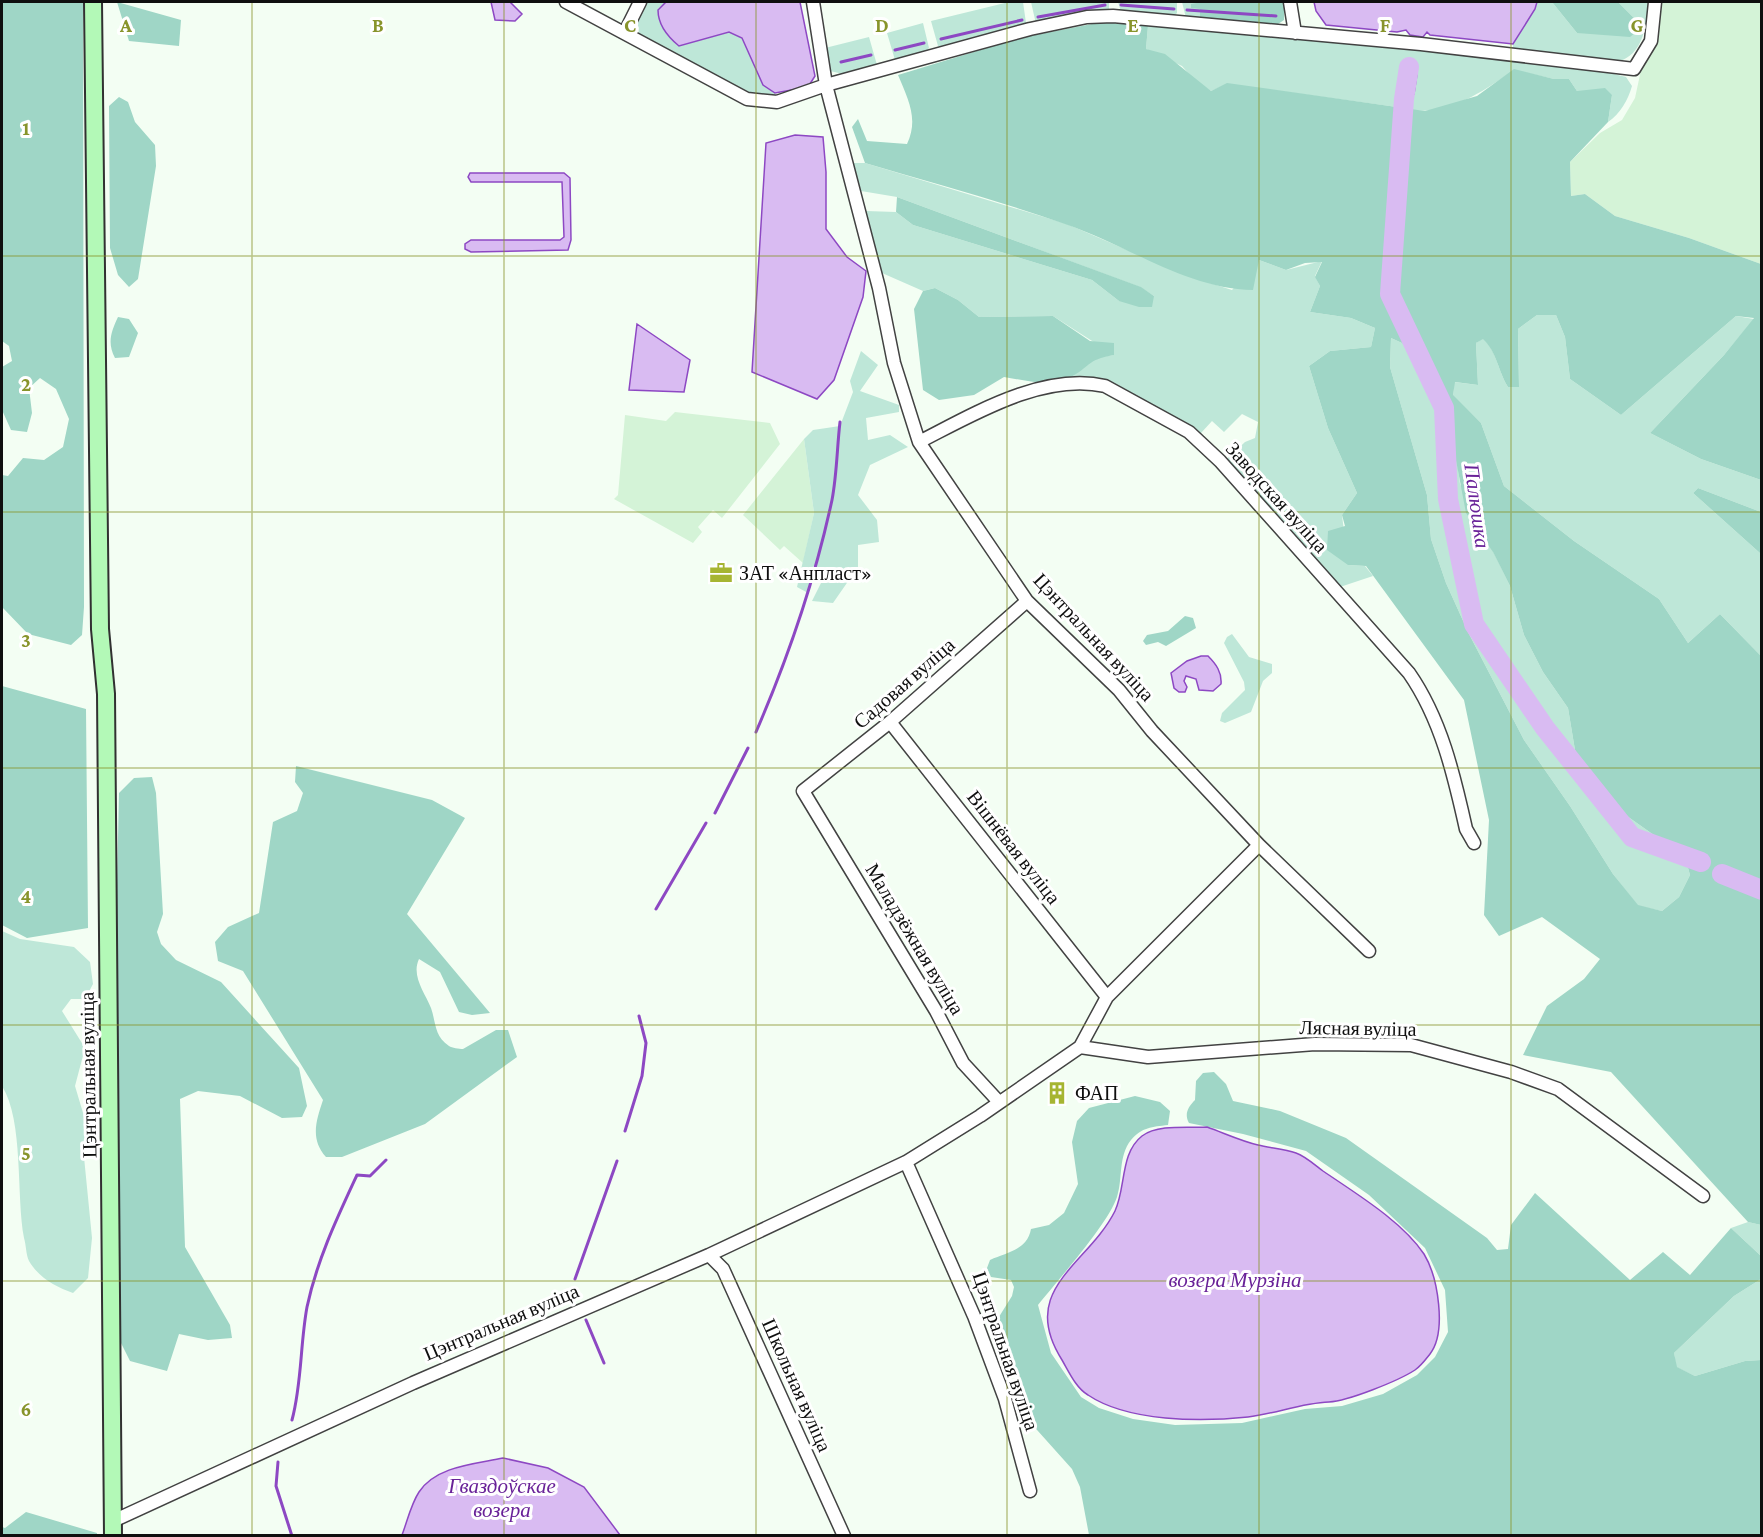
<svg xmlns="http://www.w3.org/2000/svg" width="1763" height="1537" viewBox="0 0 1763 1537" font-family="'Crimson Pro',serif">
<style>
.farmland{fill:#d4f3d7}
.green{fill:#bee7d8}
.forest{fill:#9fd6c6;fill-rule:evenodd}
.water{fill:#d9bbf2;stroke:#8d48c3;stroke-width:1.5}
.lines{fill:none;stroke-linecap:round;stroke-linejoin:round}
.stream{stroke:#8d48c3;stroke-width:3}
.river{stroke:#d9bbf2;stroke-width:20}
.street-casing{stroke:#424242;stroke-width:15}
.secondary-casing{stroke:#313131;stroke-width:20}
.street{stroke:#fff;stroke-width:12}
.secondary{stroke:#b3f9b7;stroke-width:16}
.grid{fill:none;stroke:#88942b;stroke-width:1.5;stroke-opacity:0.55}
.labels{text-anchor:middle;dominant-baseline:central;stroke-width:6;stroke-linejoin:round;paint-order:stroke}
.street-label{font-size:20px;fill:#0f0f0f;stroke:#fff}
.poi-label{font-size:20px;fill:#0f0f0f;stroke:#fff;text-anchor:start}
.water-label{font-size:21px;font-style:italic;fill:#692298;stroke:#fff}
.grid-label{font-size:20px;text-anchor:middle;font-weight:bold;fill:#88942b;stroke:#fff;stroke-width:6;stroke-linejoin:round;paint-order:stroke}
</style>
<rect width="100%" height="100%" fill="#f3fef3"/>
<!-- farmland -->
<path class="farmland" d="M1659,2H1761V264L1689,238L1615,216L1585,194L1571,196L1570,162L1600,133L1622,120L1635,98L1641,70L1656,44Z
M675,412L770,423L780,444L722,518L713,510L698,527L702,532L693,543L614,499L618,495L625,415L666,421Z
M804,439L814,513L803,563L784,546L780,550L743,515Z"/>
<!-- green -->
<path class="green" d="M645,2H666L658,9L679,46L730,32L742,38L763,84L775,93L776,97L750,93L639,34L637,19Z
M1009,2H1023L1026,23L1024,26L941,48L938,46L931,21Z
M1031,2H1109V9L1106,11L1036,24Z
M1118,2H1177V13L1174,16L1121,12Z
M1182,2H1203L1200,3V19L1186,18Z
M1537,2H1552L1577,33L1634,18L1618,2H1649C1646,25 1644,55 1617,62L1513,51V44L1535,9Z
M923,23L929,48L926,52L895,60L887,33Z
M1148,26L1418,49L1606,72L1626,77L1632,86C1628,100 1620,114 1608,122L1612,95L1577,91L1569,79H1554L1514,70C1485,90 1450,115 1412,110L1417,74L1414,67L1415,59L1405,58L1400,71L1397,107L1227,84L1211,91L1196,82L1182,66L1146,49Z
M869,37L877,65L843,74L830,71L825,48Z
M852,163H865L1067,224L1185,275L1232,290L1259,260L1286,270L1322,261L1315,276L1320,286L1310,312L1351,318L1375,328L1371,347L1330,351L1309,366L1328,428L1357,493L1342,515L1348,565L1365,566L1373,576L1340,587L1227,459L1245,442L1255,438L1258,422L1242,414L1224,432L1212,421L1201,433L1106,380L1091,377L1069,379L1094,358L1114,355L1053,316L979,317L958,300L935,288L923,291L882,273L866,211L896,212L913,225L1092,280L1119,301L1154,296L1140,287L897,197L861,191Z
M1537,315H1556L1565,337L1570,379L1621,415L1736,316L1754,319L1724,355L1650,433L1701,459L1761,480V512L1698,488L1693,493L1761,554V656L1720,614L1688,643L1659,599L1574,541L1504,486L1481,423L1453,396L1454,382L1478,385L1476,343L1483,338C1497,352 1498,371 1508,387H1519L1518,329Z
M1391,338L1402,343L1445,402L1455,444L1460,484L1510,586L1524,635L1543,672L1568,708L1575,750L1589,783L1617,809L1685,857L1690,875L1679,897L1662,911L1638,906L1613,874L1570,806L1524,740L1469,634L1446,583L1431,539L1427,495L1390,367Z
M861,351L878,365L860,391L899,405V412L866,418L868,440L890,435L908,447L870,465L858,495L877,520L879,542L858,545V567L833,603L812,601L825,575L818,567L813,566L808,593L797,587L814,513L804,439L813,430L840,426L853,392L850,381Z
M1232,634L1249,657L1272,664V673L1263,681L1251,712L1225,723L1220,721L1222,713L1245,690L1244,682L1224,643L1227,637Z
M2,931L20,939L74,947L90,962L93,984L85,999H71L62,1011L85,1048L75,1086L86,1123L84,1157L92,1238L88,1278L73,1293C56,1287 39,1278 29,1261C26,1255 26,1244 24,1238C16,1196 24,1121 2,1086Z
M1748,1222L1761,1225V1256L1731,1228Z
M1761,1279V1360L1745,1361L1695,1376L1676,1367L1674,1353L1734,1296Z"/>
<!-- forest -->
<path class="forest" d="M2,2H83L84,607L82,635L71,645L28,634L2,607V475L8,476L23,458L44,460L63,447L69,419L56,389L40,378L29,388L32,413L27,432L11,430L2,410V367L12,361L9,346L2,341Z
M117,2L181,20L179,46L129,41Z
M1203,2H1284V20L1275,26L1200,19V9L1191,8V4Z
M1552,2H1618L1634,18L1635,33L1630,37L1577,33Z
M1102,22L1148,26L1146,49L1165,54L1211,91L1227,83L1425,111L1477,96L1514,69L1554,79H1569L1577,91L1605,88L1612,95L1608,122L1570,162L1571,196L1585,194L1615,216L1689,238L1761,264V480L1701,459L1650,433L1724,355L1754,318L1736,316L1621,415L1570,379L1565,337L1556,315H1537L1518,329L1519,387H1508C1498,371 1497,352 1483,339L1476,343L1478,385L1455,382L1453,395L1481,423L1504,486L1574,541L1659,599L1688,643L1720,614L1761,656V1225L1748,1222L1611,1072L1523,1055L1547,1006L1584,979L1600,959L1542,917L1499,936L1484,915L1489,820L1464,700L1366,566L1348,565L1327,550L1328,531L1345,526L1342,515L1357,493L1328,428L1309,366L1330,351L1371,347L1375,328L1351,318L1310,312L1320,286L1315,277L1322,262L1305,263L1286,270L1259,260L1253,290C1187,289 1127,245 1065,224C1000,201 932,183 865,163L852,127L858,119L867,141L907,144C919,119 908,99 898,75L1020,38ZM1391,338L1402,343L1445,402L1466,513L1493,552L1510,586L1524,635L1543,672L1568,708L1575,750L1589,783L1617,809L1685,857L1690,875L1679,897L1662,911L1638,905L1613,874L1570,806L1524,740L1469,634L1446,583L1431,539L1427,495L1390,367Z
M119,97L128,102L135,122L155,145L156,166L138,279L129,287L118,275L110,248L109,106Z
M897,197L1141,287L1154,296L1152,307H1139L1119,301L1092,280L913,225L896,212Z
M935,288L958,300L979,317L1053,316L1090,341L1114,343V355C1085,360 1091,367 1069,378C1050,388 1024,380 1004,377L974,395L939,400L923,390L914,309L923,291Z
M118,317L129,319L138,333L129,357L115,358C107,343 111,332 118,317Z
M1698,488L1761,512V554L1693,493Z
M1185,616L1193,618L1196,628L1166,646L1158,642L1146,645L1143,641L1147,635L1168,631Z
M2,686L86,709L88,928L27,938L2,925Z
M296,766L432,800L465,818L407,914L490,1013L472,1015L459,1012L440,972L419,959C411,976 425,993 431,1008C436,1022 434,1036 449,1046C452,1048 459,1049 463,1049L496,1030H508L517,1057L425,1124L342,1157H326C310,1139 316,1121 323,1100L243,971L218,961L215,942L228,927L259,913L273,822L297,811L303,793L295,782Z
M152,777L156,793L163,914L157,932L161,944L176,960L221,982L299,1068L307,1106L302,1117L282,1118L240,1096L198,1091L180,1099L185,1247L230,1325L232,1338L208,1340L179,1334L167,1371L130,1361L121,1343L116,929L119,793L134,778Z
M1214,1072L1226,1084L1233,1101L1280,1111L1346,1138L1487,1238L1497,1250L1508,1249L1511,1225L1535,1193L1630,1280L1663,1252L1690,1275L1731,1228L1761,1256V1279L1734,1296L1674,1353L1677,1367L1695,1376L1745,1361L1761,1360V1535H1089L1080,1487L1072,1469L1029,1421L1025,1394L1016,1376L1001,1365L995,1347L997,1320L1012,1296L1014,1287L1011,1280L991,1277L987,1268L990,1260C1008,1252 1027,1250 1031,1229L1049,1225L1064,1213L1078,1184L1072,1142L1077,1121L1089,1108L1135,1096L1160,1102L1170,1111L1168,1125C1152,1127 1142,1127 1131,1140C1118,1156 1123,1179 1117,1197C1108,1224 1058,1280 1038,1305L1051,1353L1081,1397L1099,1408L1133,1419L1175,1425L1242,1423L1305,1409L1342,1406L1383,1394L1417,1375L1435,1357L1448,1332L1445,1290L1425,1248L1369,1195L1306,1151L1243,1134L1189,1123C1184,1114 1188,1107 1195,1100L1196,1081L1203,1073Z
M26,1512L97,1533V1535H2V1527L5,1528Z"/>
<!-- water -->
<path class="water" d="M491,2H510L522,14L515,21L495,20Z
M666,2H800L815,76L808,87L775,93L763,85L742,38L729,32L679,46C668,37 658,25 658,10Z
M1314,2H1537L1535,9L1513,44L1430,35L1427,32L1423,37L1410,35L1406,30L1397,32L1326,25L1316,11Z
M1403,66L1414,67L1417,74L1414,94L1404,99L1397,91L1400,71Z
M795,135L823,137L826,172V229L847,257L866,271L863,297L834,380L817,399L752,372L766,143Z
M470,173H564L570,178L571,240L568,250L471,252L465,249V244L471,240H560L564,237L562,182H471L468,177Z
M637,324L690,360L684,392L629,390Z
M1201,656H1208C1216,664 1222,672 1221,684L1213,691L1199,690L1196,679L1186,676L1184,681L1187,687L1185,692H1179L1174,688L1171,673L1187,661Z
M1207,1127C1224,1133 1241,1141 1258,1145C1270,1148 1284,1149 1296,1153C1305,1156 1315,1165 1323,1171C1355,1193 1402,1221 1424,1254C1438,1277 1447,1332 1430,1354C1426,1359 1421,1366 1415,1370C1398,1381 1348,1401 1329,1402C1301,1403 1275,1414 1248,1417C1201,1422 1128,1422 1088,1395C1076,1388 1069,1372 1062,1360C1017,1289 1088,1265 1115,1211C1126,1188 1120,1153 1142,1136C1158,1124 1188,1128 1207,1127Z
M503,1458L548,1468L584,1487L620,1535H402C407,1522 411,1504 419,1492C436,1466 475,1464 503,1458Z"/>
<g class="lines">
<!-- stream -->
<path class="stream" d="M1121,5L1174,9
M1187,10L1276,16
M1038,17L1105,5
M941,39L1022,20
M895,50L924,43
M841,62L871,55
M756,732C788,658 815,579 832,500C837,474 837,447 840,422
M715,813L748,748
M656,909L706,823
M625,1131L642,1076L646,1043L639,1016
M575,1279L617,1161
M586,1320L604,1363
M292,1420C302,1383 300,1345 307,1307C317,1260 337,1218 357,1175L370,1176L386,1160
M278,1462L276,1486L292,1536"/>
<!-- river -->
<path class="river" d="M1409,67L1404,99L1390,294L1444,408L1448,499L1474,624L1545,728L1632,837L1701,862
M1722,874L1762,890"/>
<!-- street casing -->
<g class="street-casing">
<path id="street" d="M566,2L747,99L777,102L826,85L1030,29L1087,17L1113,16L1421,44L1634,69L1651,41L1655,2
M1290,2L1295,33
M625,32L640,2
M919,442C972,415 1043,372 1105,386L1189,432L1220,461L1409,673C1441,719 1454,775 1466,829L1474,843
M890,722L1107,997
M1259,845L1369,951
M1080,1047L1148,1057L1315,1044L1411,1045L1511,1072L1558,1089L1703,1196
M999,1102L963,1063L936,1011L803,791L890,722L1027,601
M906,1162L974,1316L1005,1399L1030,1491
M709,1255L723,1269L844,1536
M113,1521L413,1383L709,1255L906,1162L980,1116L1080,1047L1107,997L1259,845L1152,731L1119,690L1027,601L919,442L894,363L879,288L826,85L813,2"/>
</g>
<!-- secondary casing -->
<g class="secondary-casing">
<path id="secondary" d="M93,2L100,629L106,694L113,1536"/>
</g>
<!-- street -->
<use href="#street" class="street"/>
<!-- secondary -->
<use href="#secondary" class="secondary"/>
</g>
<!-- grid -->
<path class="grid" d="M252,2V1536M504,2V1536M756,2V1536M1007,2V1536M1259,2V1536M1511,2V1536M2,256H1762M2,512H1762M2,768H1762M2,1025H1762M2,1281H1762"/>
<!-- icons -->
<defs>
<g id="office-bare" transform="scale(1.8)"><path d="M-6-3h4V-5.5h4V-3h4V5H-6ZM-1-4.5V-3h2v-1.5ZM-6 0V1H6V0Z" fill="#a6b532" stroke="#fff" stroke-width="2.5" paint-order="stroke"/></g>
<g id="building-bare" transform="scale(1.8)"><path d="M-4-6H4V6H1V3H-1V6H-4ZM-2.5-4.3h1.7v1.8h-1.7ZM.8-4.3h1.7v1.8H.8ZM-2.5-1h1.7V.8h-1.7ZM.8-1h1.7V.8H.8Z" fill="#a6b532" stroke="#fff" stroke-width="2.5" paint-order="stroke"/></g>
</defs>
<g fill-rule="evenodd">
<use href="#office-bare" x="721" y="573"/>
<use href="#building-bare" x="1057" y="1093"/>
</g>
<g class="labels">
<!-- street labels -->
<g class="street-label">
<text transform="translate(1277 497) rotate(48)">Заводская вуліца</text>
<text transform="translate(1094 637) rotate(47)">Цэнтральная вуліца</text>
<text transform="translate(904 683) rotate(-41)">Садовая вуліца</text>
<text transform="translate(1014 847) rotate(52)">Вішнёвая вуліца</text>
<text transform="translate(915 939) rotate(59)">Маладзёжная вуліца</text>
<text transform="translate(1358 1028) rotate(1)">Лясная вуліца</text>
<text transform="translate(88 1075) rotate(-91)">Цэнтральная вуліца</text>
<text transform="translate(501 1322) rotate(-23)">Цэнтральная вуліца</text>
<text transform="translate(1006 1351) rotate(71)">Цэнтральная вуліца</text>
<text transform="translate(797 1385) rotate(66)">Школьная вуліца</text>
</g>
<!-- poi labels -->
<g class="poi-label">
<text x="739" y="573">ЗАТ «Анпласт»</text>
<text x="1075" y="1093">ФАП</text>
</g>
<!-- water labels -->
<g class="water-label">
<text transform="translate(1477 506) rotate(82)">Палюшка</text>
<text x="1235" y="1280">возера Мурзіна</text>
<text x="502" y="1486">Гваздоўскае<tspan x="502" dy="24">возера</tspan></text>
</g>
</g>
<g class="grid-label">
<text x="126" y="32">A</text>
<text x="378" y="32">B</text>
<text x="630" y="32">C</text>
<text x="882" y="32">D</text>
<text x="1133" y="32">E</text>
<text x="1385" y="32">F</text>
<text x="1637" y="32">G</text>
<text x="26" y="135">1</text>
<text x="26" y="391">2</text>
<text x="26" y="647">3</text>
<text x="26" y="903">4</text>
<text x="26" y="1160">5</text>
<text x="26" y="1416">6</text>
</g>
<!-- border -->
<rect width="1763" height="1537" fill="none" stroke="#0f0f0f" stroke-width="6"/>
</svg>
